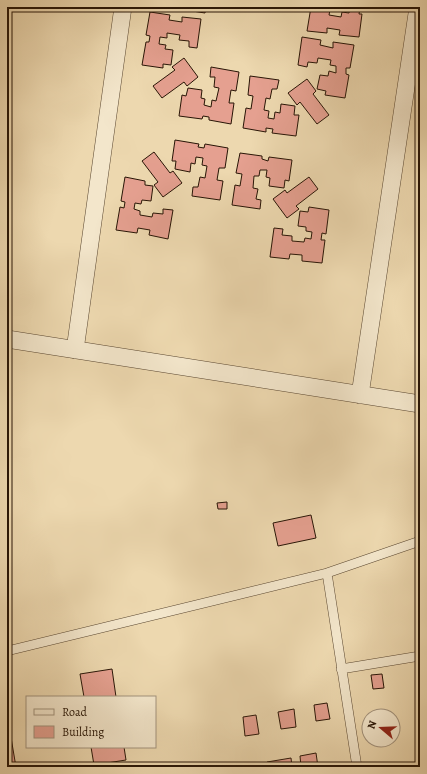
<svg xmlns="http://www.w3.org/2000/svg" width="427" height="774" viewBox="0 0 427 774" font-family="Alegreya,serif">
<style>
.building{fill:#e5a090;stroke:#281506}
.lines{fill:none;stroke-linecap:round;stroke-linejoin:round}
.lane-casing{stroke:#594630;stroke-width:10}
.street-casing{stroke:#594630;stroke-width:18}
.lane{stroke:#f3e6cb;stroke-width:9}
.street{stroke:#f3e6cb;stroke-width:17}
</style>
<rect width="100%" height="100%" fill="#edd8af"/>
<filter id="stains"><feTurbulence type="fractalNoise" baseFrequency=".005" numOctaves="4"/><feColorMatrix values="0 0 0 0 .2 0 0 0 0 .09 0 0 0 0 .02 0 0 0 .5 -.17"/></filter>
<radialGradient id="worn" r=".72"><stop offset=".6" stop-color="#630" stop-opacity="0"/><stop offset="1" stop-color="#630" stop-opacity=".3"/></radialGradient>
<!-- building -->
<path class="building" d="M186,7H206L205,13L186,10Z
M311,7H320V9L330,10L329,15L341,17L342,12L349,13L350,7H363L360,8L359,14H362L359,37L339,35L340,30L327,28V33L307,31Z
M150,12L170,15L169,20L182,22V17L201,19L197,48L189,47V41L179,40L180,35L167,33V38L160,37L159,44L166,45L165,49L173,50L171,65L163,64V68L142,65L146,42H149L150,36L146,35Z
M302,37L321,40L320,45L333,48V42L354,45L350,68H346V74L349,75L345,98L325,95L326,91L317,89L320,75L328,76L329,71L336,73V66L330,65L331,60L318,58L317,63L308,62L307,67L298,65Z
M184,58L198,77L187,86L184,82L162,98L153,86L175,70L172,67Z
M211,67L239,72L236,91L231,90L229,103H234L231,124L209,120V117L203,116L202,119L179,116L182,95L186,96L188,88L202,90L201,98L205,99L204,105L211,107L212,100L216,101L219,88L214,87L215,77H210Z
M250,76L279,80L277,89H272L270,99L266,98L264,110L269,111L268,118L274,119L275,112L280,113L281,104L295,106L294,115H299L296,136L272,133L273,129L266,128V132L243,128L246,108L251,109L253,96L248,95Z
M307,79L316,91L313,94L329,115L317,124L300,102L297,105L288,93Z
M175,140L199,144L198,147L204,148L205,144L228,148L225,168H219L217,180L223,181L220,200L192,196L193,187H198L200,177L205,178L207,166L202,165L203,158L196,157L195,164L191,163L190,172L175,169L176,161H172Z
M154,152L170,173L173,171L182,183L163,197L154,185L158,182L142,161Z
M240,153L262,156V159L268,161L269,157L292,160L289,181L285,180L284,188L269,186L270,178L266,177L267,170H260L259,176H254L253,188L258,189L256,199L261,200L260,209L232,205L235,185L240,186L242,174L236,173Z
M125,177L145,181V185L153,186L151,201L142,200L141,204L135,203L134,209L140,211V215L152,217L153,213L163,214V209L173,210L168,239L149,235L150,230L138,228L137,233L116,230L120,207L124,208L125,202L121,201Z
M309,177L318,189L296,206L299,209L287,218L273,199L285,190L287,193Z
M309,207L329,210L326,234L322,233L321,240H325L322,263L302,261V255L290,254L289,259L270,257L274,228L283,229L282,235L292,236V241L304,242L305,238L311,239L312,232L306,231V227L298,226L300,211L308,212Z
M227,502V509H218L217,503Z
M311,515L316,538L278,546L273,523Z
M112,669L116,697H84L80,674Z
M382,674L384,688L373,689L371,675Z
M327,703L330,719L316,721L314,705Z
M294,709L296,727L281,729L278,712Z
M7,714L16,767H7Z
M256,715L259,734L245,736L243,717Z
M91,747H124L126,760L94,765Z
M316,753L318,767H301L300,756Z
M291,758L292,767H268L267,762Z"/>
<g class="lines">
<!-- lane casing -->
<g class="lane-casing">
<path id="lane" d="M7,651L327,573
M341,669L420,656
M357,767L327,573L420,541"/>
</g>
<!-- street casing -->
<g class="street-casing">
<path id="street" d="M7,339L420,404
M75,350L123,7
M360,395L418,7"/>
</g>
<!-- lane -->
<use href="#lane" class="lane"/>
<!-- street -->
<use href="#street" class="street"/>
</g>
<!-- margin -->
<rect width="427" height="774" fill="none" stroke="#edd8af" stroke-width="24"/>
<rect x="8" y="8" width="411" height="758" fill="none" stroke="#281506" stroke-width="2"/>
<rect x="12" y="12" width="403" height="750" fill="none" stroke="#281506"/>
<!-- legend -->
<rect x="26" y="696" width="130" height="52" fill="#f3e6cb" stroke="#a2927c"/>
<rect x="34" y="709" width="20" height="6" fill="#f3e6cb" stroke="#a2927c"/>
<text x="62" y="716" font-size="12" fill="#281506">Road</text>
<rect x="34" y="726" width="20" height="12" fill="#e5a090" stroke="#a2927c"/>
<text x="62" y="736" font-size="12" fill="#281506">Building</text>
<!-- north arrow -->
<g transform="translate(381 728) rotate(289)"><circle r="19" fill="#f3e6cb" stroke="#a2927c"/>
<path d="M0-3L7 15L0 10L-7 15Z" fill="#8f2418"/>
<text y="-6" font-size="11" font-weight="bold" text-anchor="middle" fill="#281506">N</text>
</g>
<rect width="100%" height="100%" filter="url(#stains)"/>
<rect width="100%" height="100%" fill="url(#worn)"/>
</svg>
